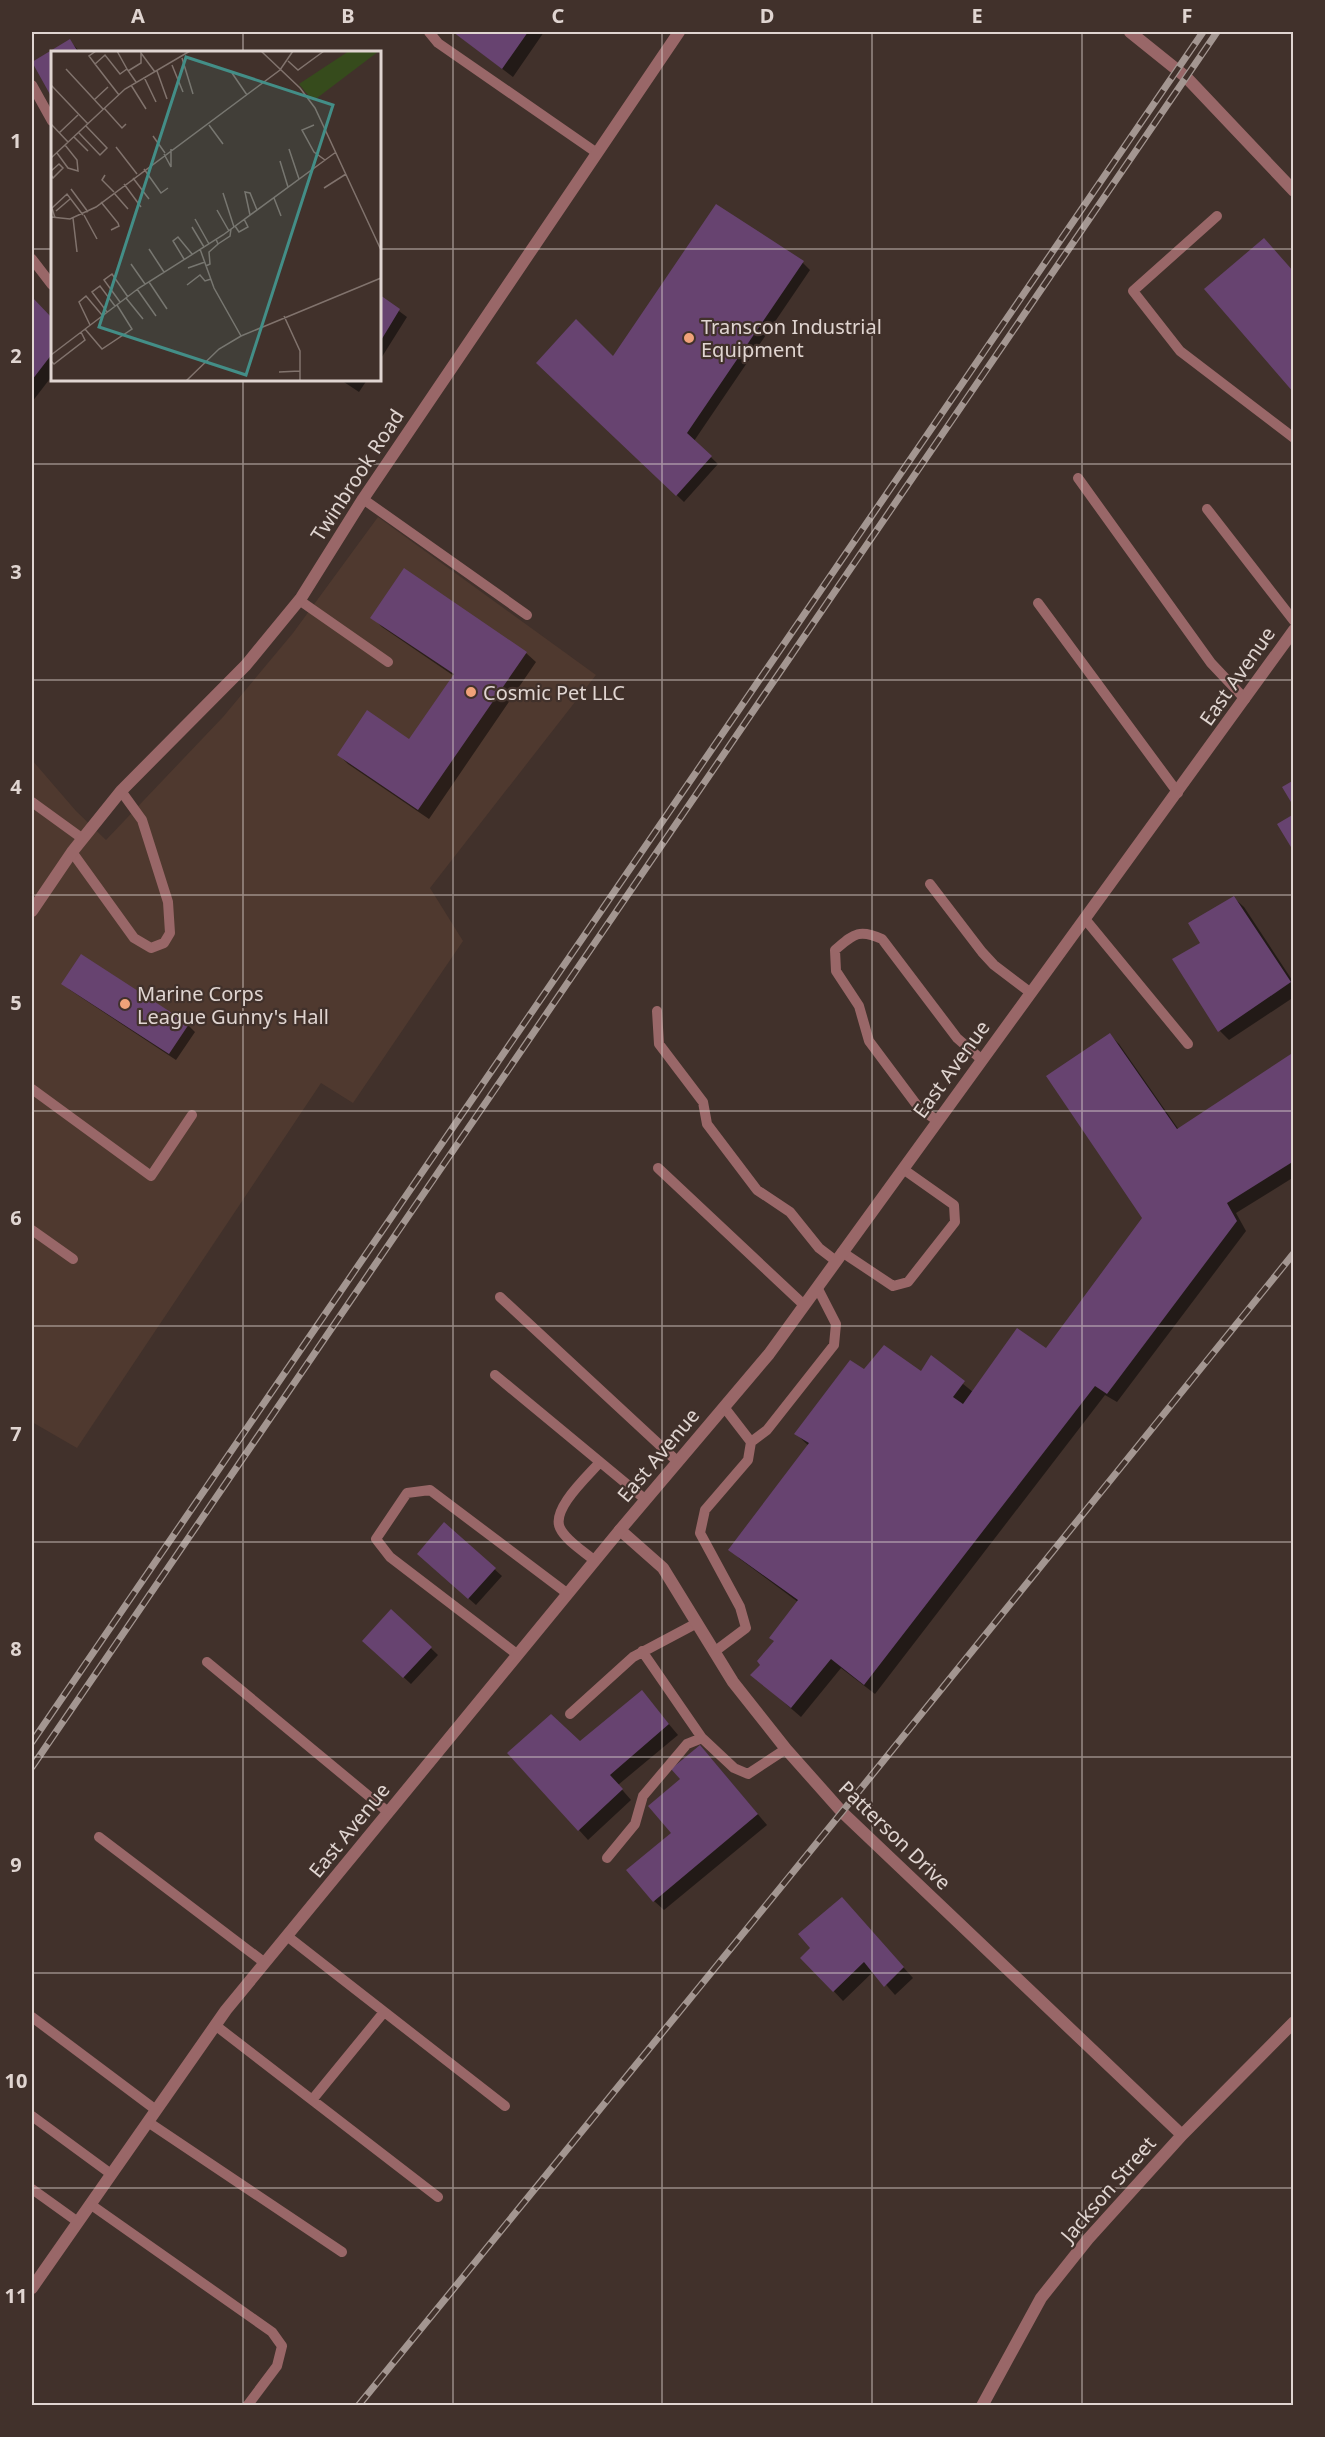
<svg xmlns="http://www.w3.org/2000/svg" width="1325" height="2437" viewBox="0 0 1325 2437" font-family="'Noto Sans',sans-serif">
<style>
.built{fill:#4f392f}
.shadow{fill:#0007}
.building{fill:#674370}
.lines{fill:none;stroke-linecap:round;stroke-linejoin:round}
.service{stroke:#996768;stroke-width:10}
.minor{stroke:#996768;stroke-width:12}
.tertiary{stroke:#996768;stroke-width:12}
.rail-casing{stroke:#a39691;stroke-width:7}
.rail{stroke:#41312b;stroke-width:4.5;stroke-dasharray:14;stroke-linecap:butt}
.grid{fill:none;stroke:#e0d5d1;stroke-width:1.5;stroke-opacity:0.55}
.poi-dot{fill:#f0a279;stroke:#41312b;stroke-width:2}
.labels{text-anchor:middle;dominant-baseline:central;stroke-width:4.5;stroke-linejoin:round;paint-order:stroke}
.poi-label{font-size:20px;fill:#e0d5d1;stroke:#41312b;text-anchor:start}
.street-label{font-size:20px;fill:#e0d5d1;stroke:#41312b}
.inset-road{fill:none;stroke:#81736d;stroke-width:1.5}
.view{fill:#438e87;fill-opacity:0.15;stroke:#438e87;stroke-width:3}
.inset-edge{fill:none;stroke:#e0d5d1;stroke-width:3}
.neatline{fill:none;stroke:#e0d5d1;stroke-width:2}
.grid-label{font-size:20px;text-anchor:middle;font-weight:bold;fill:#e0d5d1}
</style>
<rect width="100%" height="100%" fill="#41312b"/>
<!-- built -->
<path class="built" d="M378,517L596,675L430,888L463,941L353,1103L321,1083L77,1448L32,1422V760L76,811L106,840L223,717L293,633Z"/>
<!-- shadow -->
<path class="shadow" d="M454,32H544L513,77Z
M70,41L80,52H52V95L33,62Z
M716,206L803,263L810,270L694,441L718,464L684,502L538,363L614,359Z
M380,297L407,317L380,360Z
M32,299L52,320V376L32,402Z
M341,380H367L359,392Z
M372,617L526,653L536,662L429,819L348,764L339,755L410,742L454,676L382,627Z
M1234,898L1244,907L1294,983V997L1229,1040L1220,1031L1202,943Z
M63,983L188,1025L195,1032L176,1060L70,990Z
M1110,1035L1119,1044L1179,1130L1294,1054V1177L1236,1213L1246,1231L1117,1402L1105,1395L875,1694L841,1668L801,1717L752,1675L762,1665L798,1602L740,1559L730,1549L809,1446L796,1434L864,1371L922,1373L931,1358L973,1392L1047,1350L1144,1218Z
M445,1525L502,1576L476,1605L426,1561Z
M392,1611L438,1655L411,1684L372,1648Z
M642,1692L678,1735L618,1785L631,1800L588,1840L579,1830Z
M709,1756L767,1825L664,1910L654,1901L673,1833Z
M851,1909L913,1978L895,1995L874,1971L843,2001L803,1958Z"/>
<!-- building -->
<path class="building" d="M453,32H528L502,69Z
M70,39L78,52H52V98L32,62Z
M716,204L804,261L687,433L712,456L676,496L536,363L576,319L613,356Z
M1264,238L1294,272V393L1204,289Z
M380,295L400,309L380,342Z
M32,297L52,318V354L32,380Z
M404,568L527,652L418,810L337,755L367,710L409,739L454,674L370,618Z
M1294,780V807L1282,787Z
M1294,814V852L1277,824Z
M1234,896L1291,982L1218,1032L1172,959L1200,943L1188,923Z
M81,954L189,1024L169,1054L61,984Z
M1110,1033L1177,1129L1294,1052V1161L1227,1203L1237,1221L1107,1394L1095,1386L864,1685L831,1659L791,1708L750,1675L760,1665L757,1661L774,1641L769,1638L798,1600L728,1550L809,1443L794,1434L850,1360L864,1369L884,1345L921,1371L931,1355L965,1381L953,1397L963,1404L1017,1328L1046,1348L1142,1218L1046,1076Z
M444,1522L496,1568L468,1599L417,1554Z
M391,1609L432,1647L403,1678L362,1641Z
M642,1690L669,1724L610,1775L623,1789L578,1831L507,1753L551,1714L580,1741Z
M700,1745L758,1814L653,1902L626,1870L671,1833L648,1806L680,1779L671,1769Z
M842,1897L904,1967L884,1987L864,1962L833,1992L800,1958L810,1948L798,1934Z"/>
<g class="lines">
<!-- service -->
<path class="service" d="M429,32L438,43L597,153
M32,85L52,121
M1217,216L1133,291L1180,351L1294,438
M32,259L52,285
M1078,478L1211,663L1245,699
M363,499L527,615
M1207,509L1294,621
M299,600L388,662
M1038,603L1178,793
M32,802L83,839
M72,852L134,938L151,948L164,943L170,933L168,902L142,820L121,791
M930,884L982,952L994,965L1031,993
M1085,919L1188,1044
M657,1011L659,1044L703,1102L707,1124L757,1190L790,1212L819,1248L836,1261
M32,1089L151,1176L192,1115
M938,1121L919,1108L869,1041L859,1006L836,971L835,950C853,935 858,928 882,939L957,1038L982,1060
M658,1168L804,1305
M32,1230L73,1259
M842,1252L893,1286L908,1282L955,1222L954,1205L903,1169
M500,1297L678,1462
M495,1375L646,1500
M751,1442L767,1430L834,1345L836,1324L817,1287
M595,1561C585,1552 566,1541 560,1528C551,1509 588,1476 600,1462
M642,1651L702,1738
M714,1652L746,1628L740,1607L700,1533L705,1510L748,1460L751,1442L724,1407
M518,1655L390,1557L376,1539L407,1493L430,1490L568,1594
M207,1662L388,1812
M570,1714L633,1657L697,1623
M99,1837L265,1963
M607,1858L635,1824L643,1796L687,1744L702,1738L734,1768L748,1774L786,1749
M287,1936L505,2106
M32,2017L156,2110
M215,2025L438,2197
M312,2100L384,2012
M32,2116L111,2174
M148,2122L342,2252
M32,2189L78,2222
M90,2204L272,2332L282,2346L277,2366L247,2406"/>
<!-- minor -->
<path class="minor" d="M32,911L72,852L121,791L246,665L301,598L363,499L679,32
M620,1530L663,1568L733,1682L786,1749L842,1812L1182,2135
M982,2406L1041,2298L1088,2239L1182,2135L1294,2022"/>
<!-- tertiary -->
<path class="tertiary" d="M1130,32L1186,77L1294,191
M32,2288L226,2010L620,1530L769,1354L1294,630"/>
<!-- rail casing -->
<g class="rail-casing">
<path id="rail" d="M32,1742L1203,32
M32,1767L1217,32
M358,2406L842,1812L1294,1253"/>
</g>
<!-- rail -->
<use href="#rail" class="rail"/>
</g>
<!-- grid -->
<path class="grid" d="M243,32V52M453,32V2406M662,32V2406M872,32V2406M1082,32V2406M32,249H52M380,249H1294M243,380V2406M32,464H1294M32,680H1294M32,895H1294M32,1111H1294M32,1326H1294M32,1542H1294M32,1757H1294M32,1973H1294M32,2188H1294"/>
<!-- markers -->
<g class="poi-dot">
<circle cx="689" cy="338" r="6"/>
<circle cx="471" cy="692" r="6"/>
<circle cx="125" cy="1004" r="6"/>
</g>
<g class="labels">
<!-- poi labels -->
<g class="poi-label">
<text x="701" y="326">Transcon Industrial<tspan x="701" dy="23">Equipment</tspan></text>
<text x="483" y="692">Cosmic Pet LLC</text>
<text x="137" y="993">Marine Corps<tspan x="137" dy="23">League Gunny's Hall</tspan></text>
</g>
<!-- street labels -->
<g class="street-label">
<text transform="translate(357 475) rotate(-57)">Twinbrook Road</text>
<text transform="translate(1237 676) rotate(-55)">East Avenue</text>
<text transform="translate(951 1069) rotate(-54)">East Avenue</text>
<text transform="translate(658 1455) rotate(-50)">East Avenue</text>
<text transform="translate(349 1830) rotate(-51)">East Avenue</text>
<text transform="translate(895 1835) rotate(44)">Patterson Drive</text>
<text transform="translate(1108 2189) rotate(-49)">Jackson Street</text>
</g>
</g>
<!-- overview -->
<g transform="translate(51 51)">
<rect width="330" height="330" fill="#41312b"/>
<path d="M298,0H328L262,50L248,33Z" fill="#364b1c"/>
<path class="inset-road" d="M66,0L76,18M210,0L249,37L264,57L330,199M131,7L142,43M237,10L247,19L273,0M44,13L38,5L45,0M121,14L132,41M15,18L52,58M77,20L90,12V2L104,21M106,20L116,48M181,22L196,44M93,26L105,51M0,34L37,73M80,34L95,58M68,44L44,13L54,4L69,23L76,18L85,31M43,49L57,36M53,57L71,77L75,73M0,73L17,91M158,74L172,93M263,74L251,79L263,101L274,109M8,82L27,64M28,82L49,104L56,97L35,75M102,85L114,102M23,86L37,100M65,96L86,123M238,98L248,128M6,102L17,117L27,120L26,109L14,94M113,103L120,116V98M0,107L74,38L139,0M229,110L237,136M93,118L110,142L117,137M0,120L8,113L12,117L2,127L0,124M54,124L51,129L63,141M82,127L98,148M73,133L90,156M273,137L295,123M20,138L37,161M63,142L77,158M172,142L183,176M223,147L230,165M50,151L67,172L68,175L60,179M166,159L178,180M5,160L19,148M33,164L46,188M199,164L194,141L199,142L206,159M0,166L19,168L45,156L229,19L242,0M4,167L1,157L16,143L32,164M22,167L26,201M144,168L158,193M184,175L188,181L197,176L193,168M141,176L153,196M167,193L179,185L180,178M98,198L113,221M149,198L163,237L190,285M133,208L122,190L127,186L141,203M80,213L94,233M155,215L159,213L158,201L167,193L165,188M137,217L154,211M98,231L116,258M136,234L149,224L154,230L160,228M86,238L105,265M75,247L92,268M69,251L53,229L61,223L77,246M56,261L41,241L49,235L64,255M233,265L249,300V330M39,274L28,251L35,245L51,264M34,278L51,298L81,278L66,254M0,304L88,237L172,184L285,101M0,310L3,313L34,289L30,281M228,321L249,320M135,330L168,298L190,285L330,227"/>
<path class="view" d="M135,6L282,54L195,324L48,276Z"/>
<rect width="330" height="330" class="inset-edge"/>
</g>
<!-- border -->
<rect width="1325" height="2437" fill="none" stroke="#41312b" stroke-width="66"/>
<rect x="33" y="33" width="1259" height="2371" class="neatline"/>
<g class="grid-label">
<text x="138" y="23">A</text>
<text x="348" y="23">B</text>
<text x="558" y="23">C</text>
<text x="767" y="23">D</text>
<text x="977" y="23">E</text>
<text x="1187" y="23">F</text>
<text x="16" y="148">1</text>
<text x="16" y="363">2</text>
<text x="16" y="579">3</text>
<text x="16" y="794">4</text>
<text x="16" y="1010">5</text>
<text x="16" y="1225">6</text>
<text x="16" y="1441">7</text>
<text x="16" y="1656">8</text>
<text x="16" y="1872">9</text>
<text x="16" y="2088">10</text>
<text x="16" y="2303">11</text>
</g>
</svg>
